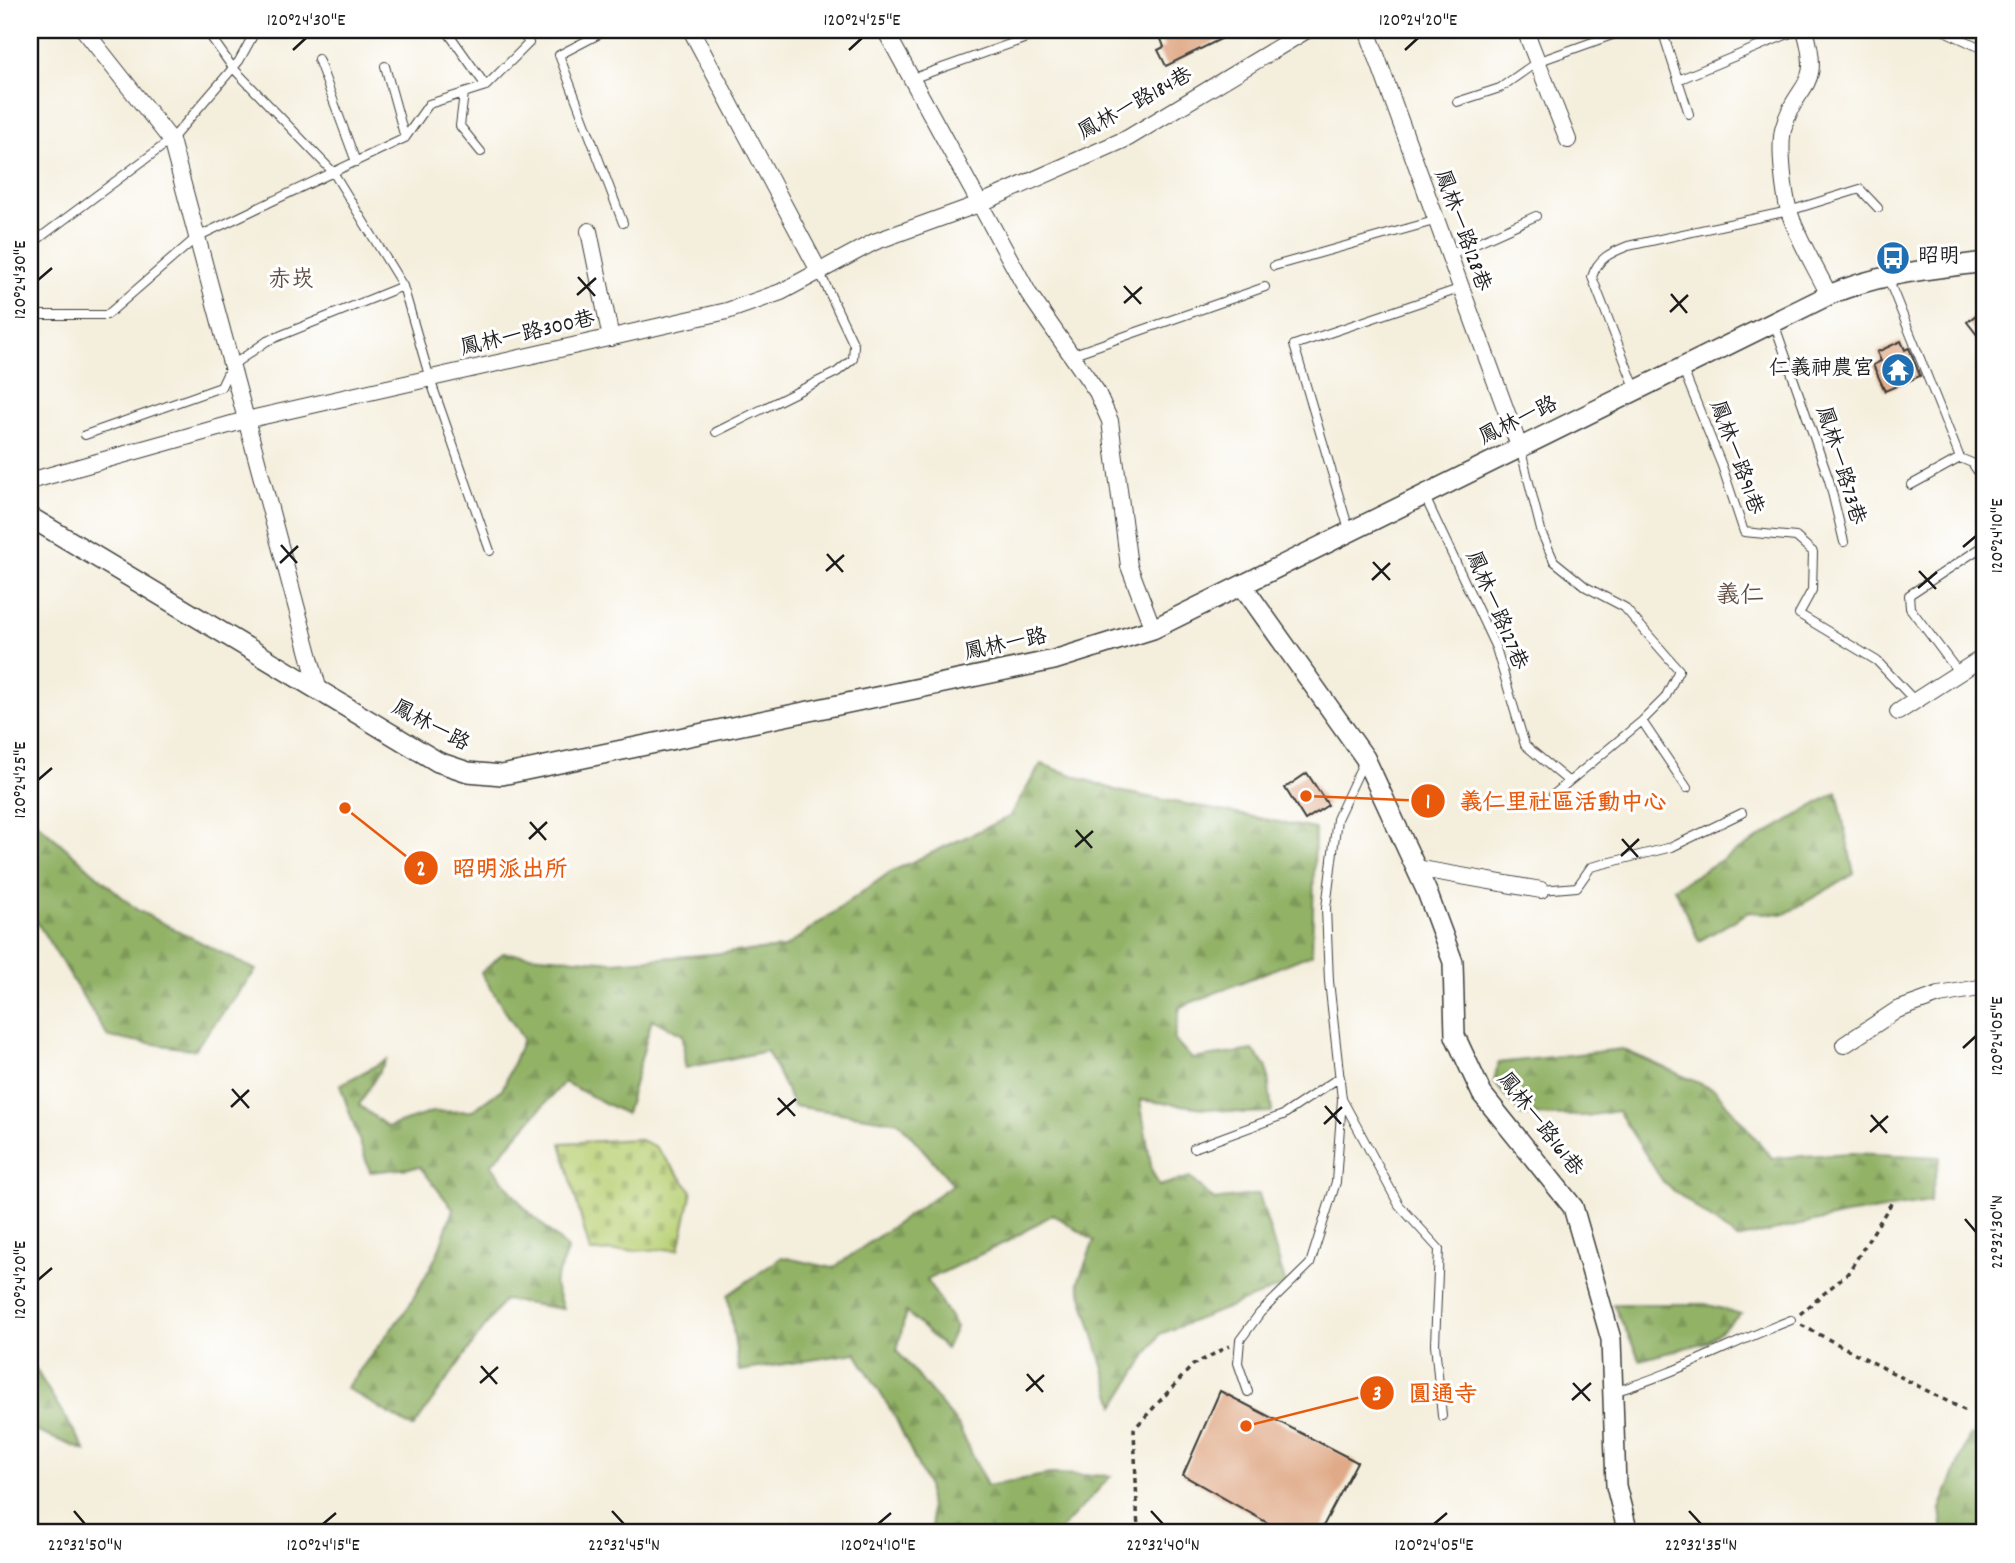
<svg xmlns="http://www.w3.org/2000/svg" width="2015" height="1563" viewBox="0 0 2015 1563" font-family="Dekko,'LXGW WenKai TC',sans-serif">
<style>
.forest{fill:url(#forest-firs);stroke:#576741;stroke-width:2}
.cemetery{fill:url(#cemetery-stones);stroke:#6a7648;stroke-width:2}
.building{fill:#e0aa88}
.lines{fill:none;stroke-linecap:round;stroke-linejoin:round}
.service-casing{stroke:#3c3c39;stroke-width:10}
.minor-casing{stroke:#3c3c39;stroke-width:18}
.tertiary-casing{stroke:#3c3c39;stroke-width:22}
.path{stroke:#3c3c39;stroke-width:3.5;stroke-dasharray:5 5;stroke-linecap:butt}
.service{stroke:#fff;stroke-width:8}
.minor{stroke:#fff;stroke-width:16}
.tertiary{stroke:#fff;stroke-width:19}
.ticks{fill:none;stroke:#1c1c1c;stroke-width:2.5}
.labels{text-anchor:middle;dominant-baseline:central;stroke-width:6;stroke-linejoin:round;paint-order:stroke}
.street-label{font-size:21px;fill:#1c1c1c;stroke:#fff}
.poi-label{font-size:21px;fill:#1c1c1c;stroke:#fff;text-anchor:start}
.neighbourhood-label{font-size:23px;fill:#614e42;stroke:#fff}
.quarter-label{font-size:24px;fill:#614e42;stroke:#fff}
.leader{fill:none;stroke:#e8590c;stroke-width:2.5}
.callout-dot{fill:#e8590c;stroke:#fff;stroke-width:2.5}
.mark-label{font-size:21px;text-anchor:middle;font-weight:bold;fill:#fff}
.callout-label{font-size:23px;text-anchor:middle;font-weight:bold;fill:#e8590c;stroke:#fff;stroke-width:6;stroke-linejoin:round;paint-order:stroke}
.neatline{fill:none;stroke:#1c1c1c;stroke-width:2.5}
.ticks-label{font-size:18px;text-anchor:middle;fill:#1c1c1c}
</style>
<defs>
<pattern id="forest-firs" width="22" height="20" patternUnits="userSpaceOnUse" patternTransform="scale(1.75)"><rect width="22" height="20" fill="#92b266"/><path d="M5 1l3.5 6h-7zM16 11l3.5 6h-7z" fill="#7d9858"/></pattern>
<pattern id="cemetery-stones" width="16" height="16" patternUnits="userSpaceOnUse" patternTransform="scale(1.75)"><rect width="16" height="16" fill="#b9d075"/><path d="M2 7V4a2 2 0 0 1 4 0v3zM10 15v-3a2 2 0 0 1 4 0v3z" fill="#9eb265"/></pattern>
</defs>
<rect width="100%" height="100%" fill="#fff"/>
<filter id="ink" filterUnits="userSpaceOnUse"><feTurbulence type="fractalNoise" baseFrequency=".0143" numOctaves="2"/><feDisplacementMap in="SourceGraphic" scale="14" xChannelSelector="R" yChannelSelector="G"/><feConvolveMatrix kernelMatrix="1 2 1 2 8 2 1 2 1" color-interpolation-filters="sRGB"/></filter>
<filter id="wash" filterUnits="userSpaceOnUse"><feTurbulence type="fractalNoise" baseFrequency=".00686" numOctaves="4" result="noise"/><feDisplacementMap in="SourceGraphic" scale="28" xChannelSelector="R" yChannelSelector="G"/><feGaussianBlur stdDeviation="1.57" result="paint"/><feColorMatrix in="noise" values="0 0 0 0 0 0 0 0 0 0 0 0 0 0 0 0 0 1.4 0 .05"/><feComposite in="paint" operator="in"/></filter>
<g filter="url(#wash)">
<rect width="100%" height="100%" fill="#f4eedc"/>
<!-- forest -->
<path class="forest" d="M1041,764L1118,791L1315,829L1312,954L1180,1007L1174,1039L1192,1059L1253,1050L1267,1068L1272,1112L1244,1113L1140,1100L1152,1171L1159,1186L1190,1177L1214,1200L1259,1194L1286,1285L1160,1334L1115,1406L1078,1282L1094,1241L1053,1214L1010,1240L927,1280L956,1327L946,1349L906,1312L897,1351L958,1425L987,1486L1050,1474L1111,1476L1058,1533H933L927,1485L895,1417L856,1353L739,1371L728,1295L782,1257L833,1268L953,1184L899,1122L794,1106L767,1051L685,1068L683,1035L652,1019L626,1114L564,1082L491,1165L523,1206L568,1249L554,1283L563,1309L504,1300L413,1428L346,1388L409,1306L437,1255L453,1209L420,1167L370,1172L340,1085L386,1060L359,1105L388,1127L432,1112L472,1111L503,1088L523,1039L481,973L503,953L614,962L784,948L890,872L1009,817Z
M1837,792L1854,874L1785,914L1749,912L1699,941L1674,888Z
M36,822L137,910L256,970L194,1050L108,1037L30,911V824Z
M1622,1049L1715,1090L1772,1158L1851,1153L1940,1157L1929,1202L1845,1215L1737,1239L1664,1183L1618,1111L1586,1116L1521,1115L1494,1082L1498,1063Z
M1613,1304H1705L1741,1314L1707,1342L1640,1360Z
M30,1360L86,1451L30,1429Z
M1970,1435L1985,1439V1533H1943L1940,1509Z"/>
<!-- cemetery -->
<path class="cemetery" d="M638,1139L656,1147L692,1191L679,1249L590,1252L561,1143Z"/>
<g id="blocks">
<!-- building -->
<path class="building" d="M1180,30H1239L1166,66L1158,50L1164,47L1161,39Z
M1985,308V345L1967,322Z
M1901,341L1905,350L1909,348L1920,376L1885,391L1873,365L1881,361L1877,352Z
M1307,773L1328,805L1305,820L1285,788Z
M1220,1391L1357,1462L1321,1530L1282,1531L1183,1475Z"/>
</g>
</g>
<g filter="url(#ink)">
<use href="#blocks" fill-opacity="0" stroke="#3c3c39" stroke-width="2"/>
<g class="lines">
<!-- service casing -->
<g class="service-casing">
<path id="service" d="M206,30L233,68L333,172L403,286L430,379L490,551
M455,30L449,34L486,86
M607,30L559,55L623,223
M1662,30L1689,114
M1942,30L1979,47L1985,45
M318,59L356,162
M385,66L405,138
M911,79L1035,35
M1678,80L1798,30
M464,93L460,126L481,152
M1457,102L1500,88L1537,62L1626,30
M30,245L171,140L239,61L256,30
M1447,256L1536,216
M1274,266L1434,221
M1887,276L1960,458L1911,485
M30,315H107L197,237L405,138L429,104L486,86L529,43L520,30
M1774,323L1829,480L1844,542
M1071,355L1265,287
M1682,367L1722,466L1744,532L1796,537L1813,552L1812,590L1799,614L1877,661L1915,701
M1636,390L1592,277C1598,258 1610,253 1628,246L1789,211L1860,189L1878,208
M716,432L837,372L853,359L854,345L820,273
M85,435L221,387L231,366L267,341L403,286
M1520,447L1542,534L1554,561L1586,587L1624,607L1679,670L1665,698L1642,721L1553,795
M1960,458L1972,463L1985,482
M1425,497L1496,648L1525,745L1568,781
M1349,530L1294,345L1459,289
M1959,673L1910,608L1909,595L1985,545
M1642,721L1687,788
M1541,890L1577,887L1591,867L1672,847L1742,813
M1342,1099L1399,1205L1439,1249L1435,1344L1442,1416
M1194,1148L1283,1115L1340,1077
M1248,1392L1238,1363L1240,1340L1260,1313L1310,1264L1336,1182L1342,1099L1329,981L1326,908L1337,819L1364,761
M1613,1392C1675,1374 1731,1343 1791,1320"/>
</g>
<!-- minor casing -->
<g class="minor-casing">
<path id="minor" d="M84,30L171,140L319,691
M691,30L820,273
M885,30L1029,294L1097,392L1110,421L1129,566L1153,629
M1367,30L1519,446
M1525,30L1568,140
M1805,30C1823,92 1796,80 1783,130C1779,148 1784,194 1789,211C1798,240 1816,268 1829,295
M589,231L611,338
M30,481L246,420L727,311L781,292L874,242L979,204L1128,138L1307,30
M1898,712L1985,656
M1416,868L1541,890
M1844,1045L1897,1010L1939,995L1985,987"/>
</g>
<!-- tertiary casing -->
<g class="tertiary-casing">
<path id="tertiary" d="M30,517L438,762L468,772L502,775L1054,660L1153,629L1829,295C1879,273 1932,269 1985,262
M1242,585L1365,758L1427,892L1453,962L1455,1036L1482,1094L1573,1207L1611,1339L1616,1486L1628,1533"/>
</g>
<!-- path -->
<path class="path" d="M1800,1314L1848,1273L1892,1202
M1801,1325L1966,1411
M1138,1533L1134,1429L1193,1365L1229,1346"/>
<!-- service -->
<use href="#service" class="service"/>
<!-- minor -->
<use href="#minor" class="minor"/>
<!-- tertiary -->
<use href="#tertiary" class="tertiary"/>
</g>
</g>
<!-- ticks -->
<path class="ticks" d="M293,50L306,38M849,50L862,38M1405,50L1418,38M578,277L595,296M38,280L52,268M1124,286L1141,304M1671,294L1687,313M577,295L596,278M1124,303L1142,287M1670,312L1688,295M281,545L297,563M1963,547L1976,536M827,554L843,572M1373,562L1390,580M280,563L298,546M826,571L844,555M1919,571L1936,589M1372,580L1390,563M1918,588L1937,572M38,780L52,768M530,822L546,840M1076,830L1092,848M529,839L547,822M1622,839L1638,857M1075,847L1093,831M1621,856L1639,839M1963,1048L1976,1036M232,1089L249,1108M778,1098L795,1116M1325,1106L1341,1124M231,1107L249,1090M777,1115L796,1099M1871,1115L1887,1133M1324,1124L1342,1107M1870,1132L1888,1116M1965,1219L1976,1232M38,1280L52,1268M481,1366L497,1384M1027,1374L1043,1392M480,1383L498,1367M1573,1383L1590,1401M1026,1391L1044,1375M1572,1400L1591,1383M74,1511L85,1524M612,1511L624,1524M1151,1511L1163,1524M1689,1511L1701,1524M323,1524L336,1513M878,1524L891,1513M1434,1524L1447,1513"/>
<!-- icons -->
<defs>
<g id="bus-disc" transform="scale(1.75)"><circle r="9.5" fill="#1f6fb2" stroke="#fff"/><path d="M-5-6H5V4H4V6H2V4H-2V6H-4V4H-5ZM-3.5-4V0h7V-4ZM-3.5 1.2v1.5H-2V1.2ZM2 1.2v1.5H3.5V1.2Z" fill="#fff"/></g>
<g id="temple-disc" transform="scale(1.75)"><circle r="9.5" fill="#1f6fb2" stroke="#fff"/><path d="M0-6L5-2H3V0L6.5 2.5H4V6H1.5V3h-3V6H-4V2.5H-6.5L-3 0V-2H-5Z" fill="#fff"/></g>
</defs>
<g fill-rule="evenodd">
<use href="#bus-disc" x="1893" y="258"/>
<use href="#temple-disc" x="1898" y="370"/>
</g>
<g class="labels">
<!-- street labels -->
<g class="street-label">
<text transform="translate(1136 105) rotate(-29)">鳳林一路184巷</text>
<text transform="translate(1461 231) rotate(70)">鳳林一路128巷</text>
<text transform="translate(528 335) rotate(-13)">鳳林一路300巷</text>
<text transform="translate(1519 422) rotate(-26)">鳳林一路</text>
<text transform="translate(1735 458) rotate(70)">鳳林一路91巷</text>
<text transform="translate(1839 466) rotate(73)">鳳林一路73巷</text>
<text transform="translate(1495 611) rotate(67)">鳳林一路127巷</text>
<text transform="translate(1006 646) rotate(-12)">鳳林一路</text>
<text transform="translate(430 727) rotate(28)">鳳林一路</text>
<text transform="translate(1539 1125) rotate(52)">鳳林一路161巷</text>
</g>
<!-- poi labels -->
<g class="poi-label">
<text x="1918" y="258">昭明</text>
<text x="1874" y="370" text-anchor="end">仁義神農宮</text>
</g>
<!-- neighbourhood labels -->
<g class="neighbourhood-label">
<text x="291" y="281">赤崁</text>
</g>
<!-- quarter labels -->
<g class="quarter-label">
<text x="1740" y="597">義仁</text>
</g>
</g>
<!-- callouts -->
<path class="leader" d="M1306 796L1428 801M345 808L421 868M1246 1426L1377 1393"/>
<g class="callout-dot">
<circle cx="1306" cy="796" r="7"/>
<circle cx="345" cy="808" r="7"/>
<circle cx="1246" cy="1426" r="7"/>
<circle cx="1428" cy="801" r="18"/>
<circle cx="421" cy="868" r="18"/>
<circle cx="1377" cy="1393" r="18"/>
</g>
<g class="mark-label">
<text x="1428" y="808">1</text>
<text x="421" y="875">2</text>
<text x="1377" y="1400">3</text>
</g>
<g class="callout-label">
<text x="1563" y="809">義仁里社區活動中心</text>
<text x="510" y="876">昭明派出所</text>
<text x="1443" y="1401">圓通寺</text>
</g>
<!-- margin -->
<rect width="2015" height="1563" fill="none" stroke="#fff" stroke-width="77"/>
<rect x="38" y="38" width="1938" height="1486" class="neatline"/>
<g class="ticks-label">
<text x="306" y="25">120°24'30"E</text>
<text x="862" y="25">120°24'25"E</text>
<text x="1418" y="25">120°24'20"E</text>
<text transform="translate(19 280) rotate(-90)" y="6">120°24'30"E</text>
<text transform="translate(1996 536) rotate(-90)" y="6">120°24'10"E</text>
<text transform="translate(19 780) rotate(-90)" y="6">120°24'25"E</text>
<text transform="translate(1996 1036) rotate(-90)" y="6">120°24'05"E</text>
<text transform="translate(1996 1232) rotate(-90)" y="6">22°32'30"N</text>
<text transform="translate(19 1280) rotate(-90)" y="6">120°24'20"E</text>
<text x="85" y="1550">22°32'50"N</text>
<text x="323" y="1550">120°24'15"E</text>
<text x="624" y="1550">22°32'45"N</text>
<text x="878" y="1550">120°24'10"E</text>
<text x="1163" y="1550">22°32'40"N</text>
<text x="1434" y="1550">120°24'05"E</text>
<text x="1701" y="1550">22°32'35"N</text>
</g>
</svg>
